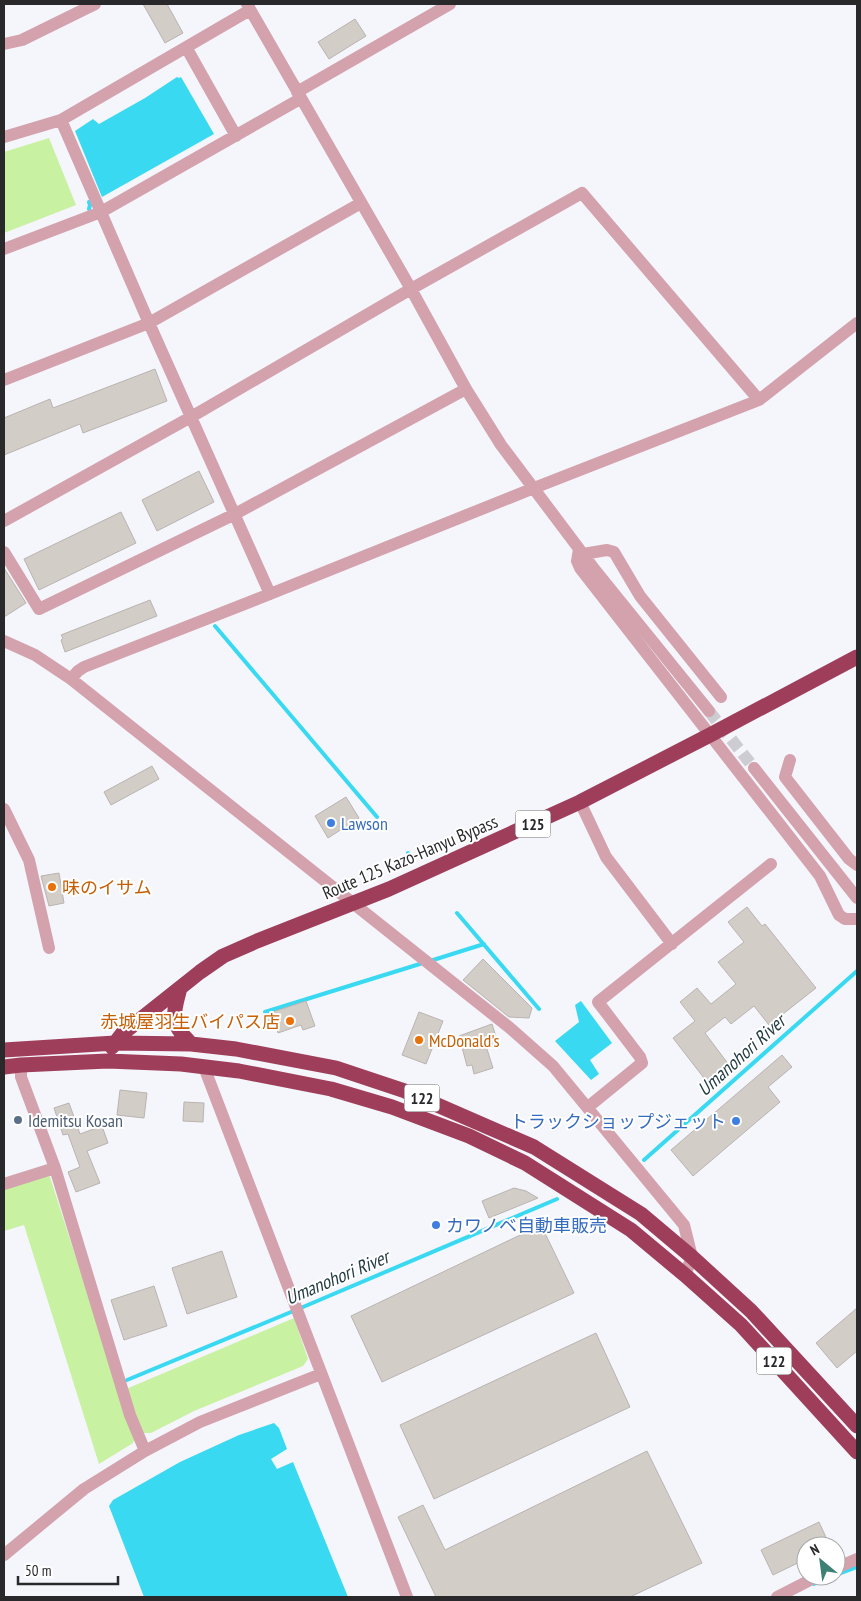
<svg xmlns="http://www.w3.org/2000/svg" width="861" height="1601" viewBox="0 0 861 1601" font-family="'PT Sans Narrow','Noto Sans JP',sans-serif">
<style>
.green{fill:#c8f1a1}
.water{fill:#3ad9f2}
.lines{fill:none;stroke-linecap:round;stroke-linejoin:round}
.stream{stroke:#3ad9f2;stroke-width:4}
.building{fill:#d3cdc8;stroke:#bab4b0}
.minor-tunnel{stroke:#ccccd2;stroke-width:12;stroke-dasharray:12 6;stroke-linecap:butt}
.minor{stroke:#d3a2ad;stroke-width:12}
.highway{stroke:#9e3e5a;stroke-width:15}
.shop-dot{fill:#3f7fe0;stroke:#fff;stroke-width:2}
.food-dot{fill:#e8710a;stroke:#fff;stroke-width:2}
.service-dot{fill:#5c6f8a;stroke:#fff;stroke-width:2}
.labels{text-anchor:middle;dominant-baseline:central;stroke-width:4;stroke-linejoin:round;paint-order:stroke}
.shield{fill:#fff;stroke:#69696b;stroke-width:1}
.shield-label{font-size:16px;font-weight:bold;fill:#29292c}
.shop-label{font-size:18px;fill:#366cbe;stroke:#fff;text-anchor:start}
.street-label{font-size:18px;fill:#29292c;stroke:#fff}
.food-label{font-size:18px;fill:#c56008;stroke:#fff;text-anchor:start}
.service-label{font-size:18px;fill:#4e5e75;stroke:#fff;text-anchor:start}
.water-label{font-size:19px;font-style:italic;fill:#243d42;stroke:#fff}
</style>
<rect width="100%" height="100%" fill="#f5f5fc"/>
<!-- green -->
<path class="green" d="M49,138L76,205L4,233V152Z
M49,1174L119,1392L294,1318L308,1359L303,1366L194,1411L151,1433H145L135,1438L133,1443L99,1464L24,1225L4,1231V1188Z"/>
<!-- water -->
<path class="water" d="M177,77L179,78L181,77L214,134L102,197L75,131L93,119L99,124L145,98Z
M581,1001L612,1043L590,1060L599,1074L591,1080L555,1041L579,1022L575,1005Z
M274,1423L279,1428L287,1449L271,1459L277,1469L293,1462L348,1597H144L109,1506L113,1500L180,1462L239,1435Z"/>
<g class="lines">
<!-- stream -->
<path class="stream" d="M89,202L90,205L89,209
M215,626L377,817
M408,853L411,858
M457,913L539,1009
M430,961L484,944
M265,1012L423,963
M644,1160L857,971
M127,1380L303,1307L557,1199
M836,1575L857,1567
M814,1584L835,1576"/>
</g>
<!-- building -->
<path class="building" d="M143,4H167L183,33L165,43Z
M355,19L366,36L329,59L318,42Z
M155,369L167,401L83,433L80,424L4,455V418L50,399L53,408Z
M199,471L214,502L157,531L142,500Z
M121,512L136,543L39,590L24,559Z
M4,568L26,603L4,617Z
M150,600L157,616L65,652L61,640L63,638L61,635Z
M152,766L159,779L111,805L104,792Z
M346,797L359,818L328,838L315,816Z
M59,873L64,903L49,906L41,876Z
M747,907L762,926L765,924L816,988L769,1025L754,1006L731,1024L725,1017L705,1033L729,1065L707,1082L673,1038L695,1021L680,1002L697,988L711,1004L736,984L718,962L744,942L728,922Z
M483,959L532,1008L529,1018L509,1017L463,980Z
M306,1001L315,1026L303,1030L301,1025L278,1033L275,1024L267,1027L263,1015Z
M419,1012L443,1021L426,1064L402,1055Z
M492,1024L498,1043L486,1046L493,1068L474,1074L472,1065L467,1066L459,1036Z
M782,1055L792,1067L768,1087L780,1102L693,1176L671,1150Z
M120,1090L147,1093L144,1118L117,1115Z
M184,1102L204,1103L203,1122L183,1121Z
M69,1103L80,1134L102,1126L108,1143L87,1151L100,1183L76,1192L68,1172L80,1167L68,1134L63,1135L54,1108Z
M514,1188L526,1191L538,1198L489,1218L482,1201Z
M541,1225L574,1293L382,1382L351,1316Z
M222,1251L237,1297L187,1314L172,1268Z
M154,1286L167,1326L124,1340L111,1300Z
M857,1308V1351L837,1368L816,1343Z
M596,1333L630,1407L434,1499L400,1425Z
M647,1451L702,1563L630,1597H436L398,1517L423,1505L445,1550Z
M819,1522L830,1546H806V1559L773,1575L761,1550Z"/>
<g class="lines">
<!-- minor-tunnel -->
<path class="minor-tunnel" d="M709,711L754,768"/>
<!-- minor -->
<path class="minor" d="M247,4L411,289L466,389L501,445L595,570L709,711
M4,44L22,40L95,4
M186,47L236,136
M297,92L450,4
M61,120L149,323L270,594
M4,137L61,120L250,10
M4,249L101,212L300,99
M4,380L149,323L361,203
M4,521L191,417L411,289L582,193L759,400
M579,549L577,561L580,568L820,876L839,915L845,919H857
M4,552L39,609L235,514L466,389
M583,554L607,550L614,552L640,596L721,697
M4,641L35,655L71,679L510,1028L553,1066L684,1225L692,1257L685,1275
M71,679L78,671L84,667L270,594L534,488L759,400L857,323
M790,760L785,777L849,859L857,865
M754,768L857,898
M580,802L606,857L672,944
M4,809L29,860L49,948
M21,1065V1077L55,1168L130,1415L145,1451
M204,1067L407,1597
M588,1107L642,1063L640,1057L598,1002L771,864
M4,1184L55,1168
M4,1555L84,1489L145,1451L200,1422L321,1374
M836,1568L857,1559
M777,1597L818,1576"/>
<!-- highway -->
<path class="highway" d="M180,988C177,1000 171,1016 178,1028C181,1034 187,1039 191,1044
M112,1047L122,1034L200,972L223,956L257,941L389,889L580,802L710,735L857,657
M4,1050L115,1043L191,1044L236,1049L336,1068L405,1091L534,1147L641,1214L692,1257L751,1311L857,1426
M4,1067L21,1065L108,1061L181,1064L239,1071L331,1089L392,1107L469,1136L525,1163L631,1230L685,1275L741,1325L857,1452"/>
</g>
<!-- markers -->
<g class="shop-dot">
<circle cx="331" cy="823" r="5"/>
<circle cx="736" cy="1121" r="5"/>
<circle cx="436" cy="1225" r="5"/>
</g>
<g class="food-dot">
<circle cx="52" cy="887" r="5"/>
<circle cx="290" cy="1021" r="5"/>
<circle cx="419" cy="1040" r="5"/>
</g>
<circle class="service-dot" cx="18" cy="1120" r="5"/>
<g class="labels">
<!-- shield labels -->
<g class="shield">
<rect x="515.5" y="810.5" width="35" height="27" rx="4"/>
<rect x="404.5" y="1084.5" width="35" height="27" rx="4"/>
<rect x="756.5" y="1347.5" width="35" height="27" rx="4"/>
</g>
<g class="shield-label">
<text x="533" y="824">125</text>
<text x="422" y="1098">122</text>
<text x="774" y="1361">122</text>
</g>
<!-- shop labels -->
<g class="shop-label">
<text x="341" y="823">Lawson</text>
<text x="726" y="1121" text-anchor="end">トラックショップジェット</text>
<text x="446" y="1225">カワノベ自動車販売</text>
</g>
<!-- street labels -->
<g class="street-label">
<text transform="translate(410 857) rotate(-23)">Route 125 Kazo-Hanyu Bypass</text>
</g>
<!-- food labels -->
<g class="food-label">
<text x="62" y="887">味のイサム</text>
<text x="280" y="1021" text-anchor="end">赤城屋羽生バイパス店</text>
<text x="429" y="1040">McDonald's</text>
</g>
<!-- service labels -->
<g class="service-label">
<text x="28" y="1120">Idemitsu Kosan</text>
</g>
<!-- water labels -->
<g class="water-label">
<text transform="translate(741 1055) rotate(-42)">Umanohori River</text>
<text transform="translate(337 1277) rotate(-23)">Umanohori River</text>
</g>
</g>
<!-- border -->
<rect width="861" height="1601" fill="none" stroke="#29292c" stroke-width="10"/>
<!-- north arrow -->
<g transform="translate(821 1561) rotate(331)"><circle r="24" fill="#ffffff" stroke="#a9a9ab"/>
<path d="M0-4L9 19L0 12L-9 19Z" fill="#3d8174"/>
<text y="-8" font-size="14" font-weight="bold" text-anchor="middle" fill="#29292c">N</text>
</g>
<!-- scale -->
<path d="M18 1576v8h100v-8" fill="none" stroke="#29292c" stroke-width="2.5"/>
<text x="25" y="1576" font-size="15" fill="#29292c" stroke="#ffffff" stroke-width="4" paint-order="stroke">50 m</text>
</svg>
